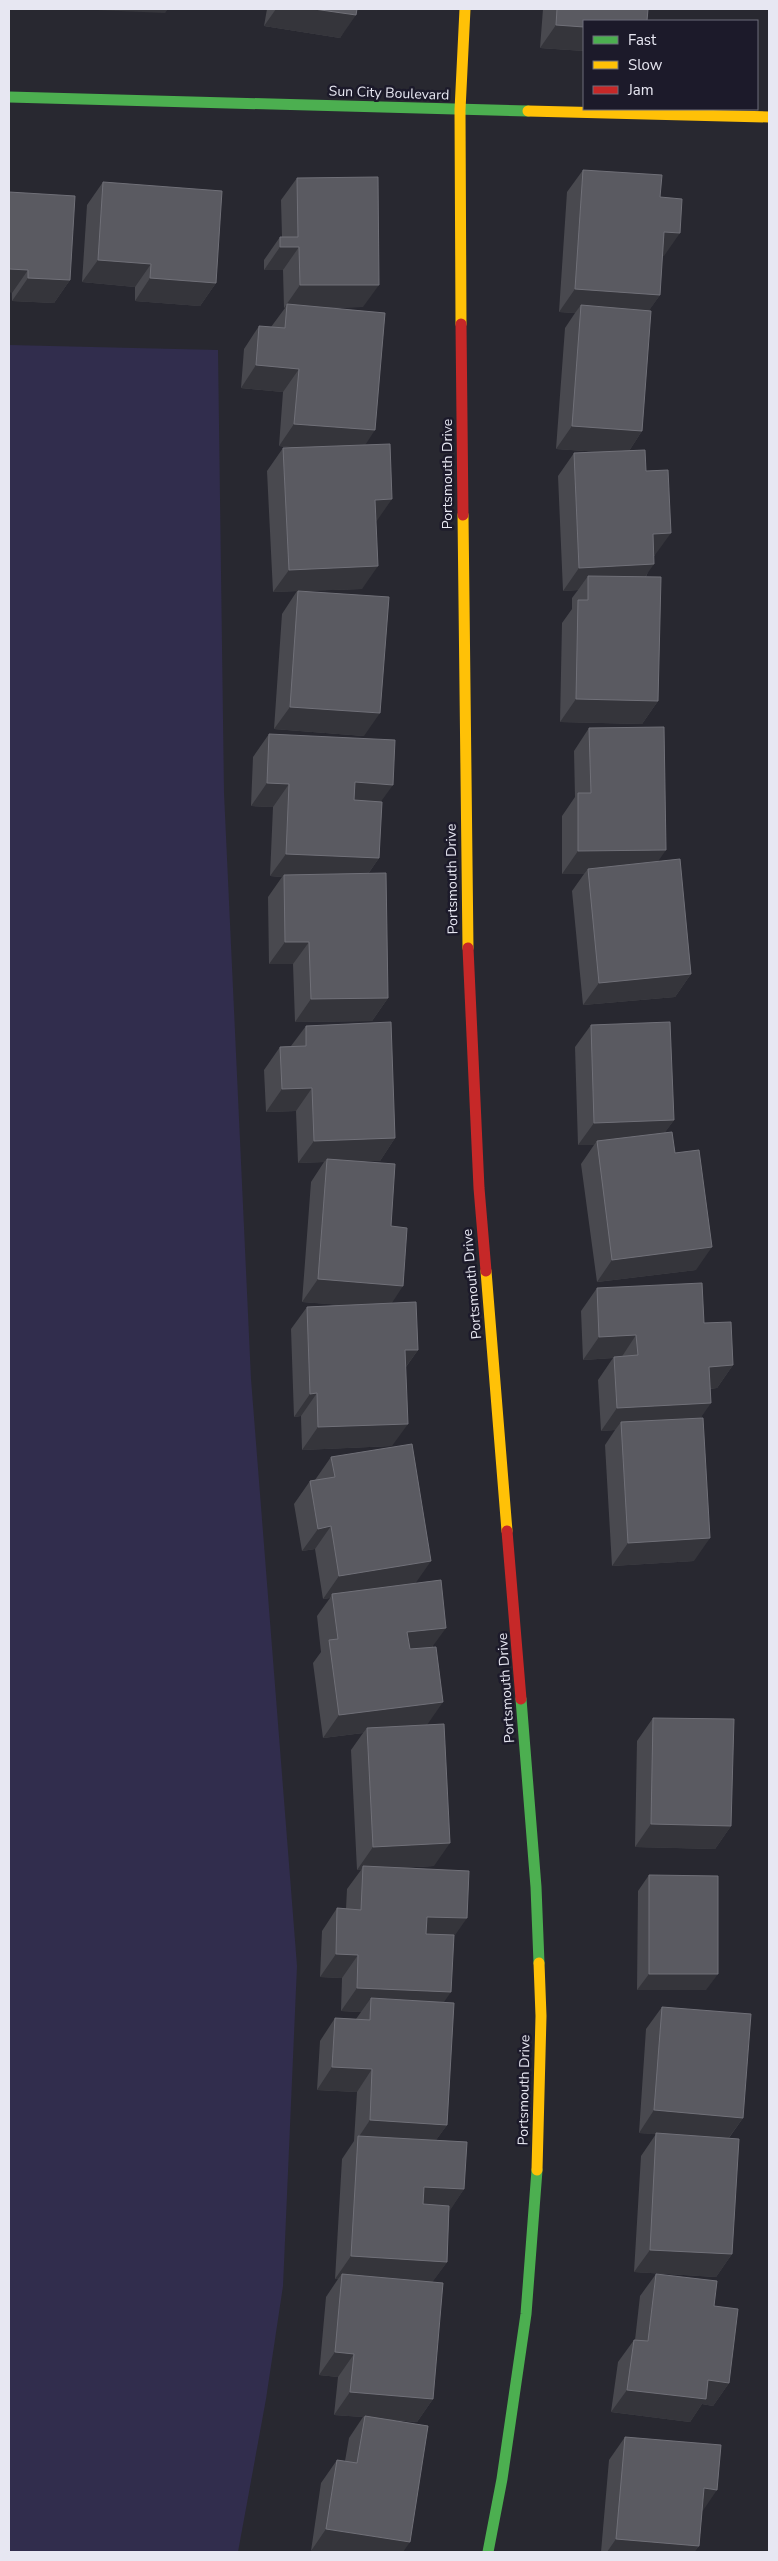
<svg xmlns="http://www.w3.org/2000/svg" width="778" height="2561" viewBox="0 0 778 2561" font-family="'Nunito Sans',sans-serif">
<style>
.green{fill:#312d4d}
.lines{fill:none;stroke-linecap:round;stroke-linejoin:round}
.fast{stroke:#4caf50;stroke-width:11}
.slow{stroke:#ffc107;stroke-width:11}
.jam{stroke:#c62828;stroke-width:11}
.wall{fill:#49494f}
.shaded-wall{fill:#35353b}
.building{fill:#5a5a61;stroke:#707078}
.labels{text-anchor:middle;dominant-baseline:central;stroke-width:5;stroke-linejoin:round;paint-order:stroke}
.street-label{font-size:14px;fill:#e7e7f2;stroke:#1c1a2a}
</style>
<rect width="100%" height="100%" fill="#282830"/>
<!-- green -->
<path class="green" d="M9,345L218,350L224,793L251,1379L297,1966L283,2286L266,2399L238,2552H9Z"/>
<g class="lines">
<!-- fast -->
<path class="fast" d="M9,97L528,111
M521,1699L536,1887L539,1963
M488,2552L502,2479L526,2314L537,2170"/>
<!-- slow -->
<path class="slow" d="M528,111L769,117
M461,324L460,110L465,9
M463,515L468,948
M486,1271L507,1531
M537,2170L541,2016L539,1963"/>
<!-- jam -->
<path class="jam" d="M461,324L463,515
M468,948L479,1188L486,1271
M507,1531L521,1699"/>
</g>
<!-- wall -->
<path class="wall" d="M267,9H357L340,38L264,26Z
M543,9H648L584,21V51L540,48Z
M583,170L660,197L664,256H662L660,295L649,310L642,431L629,451L646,471L655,555L654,556L646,577L658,701L642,724L560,722L562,623L572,609V598L578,590L563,591L558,476L574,453L600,452L556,449L565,328L575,313L559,312L567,192Z
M297,178L363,307L323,308L365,445L376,521L362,589L298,591L364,736L274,729L282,614L297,591L273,592L267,471L283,448H294L279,446L283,392L241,388L244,349L259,326L271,327L285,308H284L283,270H264V260L280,237H282L281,200Z
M103,182L216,283L200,306L135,301V287L82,282L87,205Z
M9,192L70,280L54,303L12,301Z
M589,728L657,862L691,974L675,997L583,1005L572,891L584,874H562V816L575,797L574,751Z
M269,734L381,802L379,858L368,874L388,998L372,1021L295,1022L293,964H269L268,897L282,877L270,876L273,807L251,806L253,757Z
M591,1025L674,1120L665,1132L675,1153L696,1270L597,1282L581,1164L594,1145H578L575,1047Z
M306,1026L395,1138L380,1161H359L391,1226V1303L418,1350L406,1367L392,1446L302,1450L301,1416L294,1417L291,1329L307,1307L343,1305L302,1302L311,1182L324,1162L298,1163L296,1111L266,1112L264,1070L280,1047L291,1046Z
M597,1288L704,1323L733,1365L717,1388L710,1389L701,1418L694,1561L612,1566L605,1445L615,1430L601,1431L598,1380L613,1358L583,1360L581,1311Z
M331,1457L415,1583L433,1647L427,1725L434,1866L399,1868L454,1937L444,2002L447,2125L436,2140L464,2189L449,2211L447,2262L432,2282L433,2399L417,2422L390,2420L428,2426L311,2551L321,2483L337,2460L345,2461L349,2438L363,2417L334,2415L338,2377L319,2375L326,2297L338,2279H335L342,2159L354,2141L357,2092L317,2090L320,2041L335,2018L356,2019L361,2012L341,2011L342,1978L320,1977L322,1931L337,1908L346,1909L347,1889L361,1870H357L351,1750L363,1733L323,1738L313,1663L321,1652L317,1616L330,1598L323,1599L315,1549L302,1551L294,1504L310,1481L315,1480Z
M653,1718L731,1826L715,1849L635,1847L637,1741Z
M649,1875L706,1990H637L638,1891Z
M662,2007L743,2118L729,2138L732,2254L716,2277L634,2272L641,2156L656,2134L639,2133L646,2029Z
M656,2274L714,2306L729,2383L713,2406L702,2404L690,2422L611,2412L618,2362L634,2340H635L640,2296Z
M625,2437L702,2512L699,2546L694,2552H601L609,2460Z"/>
<!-- shaded-wall -->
<path class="shaded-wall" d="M73,9H168L165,13Z
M276,9H314L356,15L340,38L264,26Z
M556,25L584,27V51L540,48Z
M664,232L680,233L664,256L648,255Z
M280,247H299L283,270H264Z
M98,260L151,264L135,287L82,282Z
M9,269L28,270L12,293L9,292Z
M28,278L70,280L54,303L12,301Z
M150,278L216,283L200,306L135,301Z
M300,285H379L363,307L287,308V304L285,308H284Z
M575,289L660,295L644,318L581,305L575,313L559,312Z
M256,365L299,369L283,392L241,388Z
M294,424L375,430L360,453L279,446Z
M572,426L642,431L627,454L556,449Z
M392,499L376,522L375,500Z
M671,533L655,555L637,556L653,534Z
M654,564L638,587L588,576L578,590L563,591L579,568Z
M378,566L362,589L273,592L289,570Z
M576,699L658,701L642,724L560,722Z
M290,707L380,713L364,736L274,729Z
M355,782L393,785L377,807L339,805Z
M267,783L289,784L273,807L251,806Z
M666,850L650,873L588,869L584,874H562L578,851Z
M286,854L379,858L363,881L284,875L282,877L270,876Z
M285,942H309L293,964H269Z
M691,974L675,997L583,1005L599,983Z
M388,998L372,1021L295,1022L311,999Z
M312,1088L296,1111L266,1112L282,1089Z
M674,1120L658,1142L597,1141L594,1145H578L594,1123Z
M395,1138L380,1161L326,1162L327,1159L324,1162L298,1163L314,1141Z
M712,1247L696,1270L597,1282L612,1260Z
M318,1279L403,1286L388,1309L302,1302Z
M636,1335L621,1358L614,1357L613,1358L583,1360L599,1337Z
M405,1350H418L402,1372Z
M733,1365L717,1388L693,1390L709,1367Z
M317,1393L301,1416L294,1417L310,1394Z
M711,1403L695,1426L621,1422L615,1430L601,1431L617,1408Z
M408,1424L392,1446L302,1450L318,1427Z
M331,1526L315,1549L302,1551L318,1529Z
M710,1538L694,1561L612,1566L628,1543Z
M431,1561L415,1584L332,1594L330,1598L323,1599L339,1576Z
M446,1628L430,1650L391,1655L407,1632Z
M443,1702L427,1725L367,1728L363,1733L323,1738L339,1715Z
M651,1824L731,1826L715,1849L635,1847Z
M450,1843L434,1866L363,1870V1866L361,1870H357L373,1847Z
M427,1917L467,1918L451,1941L411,1939Z
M336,1954L358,1955L342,1978L320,1977Z
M649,1974H718L706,1990H637Z
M357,1988L451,1992L435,2015L371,1998L361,2012L341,2011Z
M332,2067L372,2069L357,2092L317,2090Z
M654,2110L743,2118L727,2140L639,2133Z
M370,2120L447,2125L431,2147L358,2138Z
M424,2187L464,2189L449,2212L408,2210Z
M650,2250L732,2254L716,2277L634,2272Z
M351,2256L447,2262L431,2284L342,2274L338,2279H335Z
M335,2352L354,2354L338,2377L319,2375Z
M708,2380L729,2383L713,2406L702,2404L690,2422L611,2412L627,2390Z
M350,2392L433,2399L417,2422L364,2417L365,2416L363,2417L334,2415Z
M704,2488L717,2490L702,2512Z
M326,2529L410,2542L403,2552H316L311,2551Z
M616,2539L699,2546L694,2552H607Z"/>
<!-- building -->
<path class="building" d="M314,9H357L356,15Z
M557,9H648L647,21H584V27L556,25Z
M583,170L662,175L660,197L682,199L680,233L664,232L660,295L575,289Z
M378,177L379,285H300L299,247H280V237H298L297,178Z
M103,182L222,191L216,283L150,278L151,264L98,260Z
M9,192L75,196L70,280L28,278V270L9,269Z
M287,304L385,313L375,430L294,424L299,369L256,365L259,326L285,328Z
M581,305L651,311L642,431L572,426Z
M390,444L392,499L375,500L378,566L289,570L283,448Z
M645,450L646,471L668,470L671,533L653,534L654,564L579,568L574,453Z
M588,576L661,577L658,701L576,699L578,600H588Z
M298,591L389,597L380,713L290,707Z
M664,727L666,850L578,851V793H591L589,728Z
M269,734L395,740L393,785L355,782L354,800L382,802L379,858L286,854L289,784L267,783Z
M680,859L691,974L599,983L588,869Z
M386,873L388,998L311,999L309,942H285L284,875Z
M391,1022L395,1138L314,1141L312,1088L282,1089L280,1047L306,1046V1026Z
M670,1022L674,1120L594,1123L591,1025Z
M672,1132L675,1153L699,1150L712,1247L612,1260L597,1141Z
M327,1159L395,1164L391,1226L407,1228L403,1286L318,1279Z
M702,1283L704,1323L731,1322L733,1365L709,1367L711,1403L617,1408L614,1357L638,1355L636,1335L599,1337L597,1288Z
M416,1302L418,1350H405L408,1424L318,1427L317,1393L310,1394L307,1307Z
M703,1418L710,1538L628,1543L621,1422Z
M412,1444L431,1561L339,1576L331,1526L318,1529L310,1481L335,1477L331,1457Z
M441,1580L446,1628L407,1632L410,1649L436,1647L443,1702L339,1715L329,1640L338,1639L332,1594Z
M653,1718L734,1719L731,1826L651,1824Z
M444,1724L450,1843L373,1847L367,1728Z
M363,1866L469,1871L467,1918L427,1917L426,1934L454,1935L451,1992L357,1988L358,1955L336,1954L337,1908L361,1910Z
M649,1875L718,1876V1974H649Z
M371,1998L454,2003L447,2125L370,2120L372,2069L332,2067L335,2018L370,2020Z
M662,2007L751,2014L743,2118L654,2110Z
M656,2133L739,2139L732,2254L650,2250Z
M358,2136L467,2142L464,2189L424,2187L423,2204L449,2206L447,2262L351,2256Z
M342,2274L443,2283L433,2399L350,2392L354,2354L335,2352Z
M656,2274L717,2281L714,2306L738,2309L729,2383L708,2380L706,2399L627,2390L634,2340L648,2341Z
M365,2416L428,2426L410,2542L326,2529L337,2460L357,2463Z
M625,2437L721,2445L717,2490L704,2488L699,2546L616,2539Z"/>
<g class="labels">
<!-- street labels -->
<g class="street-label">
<text transform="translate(389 93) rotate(2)">Sun City Boulevard</text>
<text transform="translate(447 474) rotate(-90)">Portsmouth Drive</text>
<text transform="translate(452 879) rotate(-91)">Portsmouth Drive</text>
<text transform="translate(472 1284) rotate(-95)">Portsmouth Drive</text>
<text transform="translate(506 1688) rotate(-94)">Portsmouth Drive</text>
<text transform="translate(524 2090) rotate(-89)">Portsmouth Drive</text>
</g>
</g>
<!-- border -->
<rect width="778" height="2561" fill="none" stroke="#e7e7f2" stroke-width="20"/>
<!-- legend -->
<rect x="583" y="20" width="175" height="90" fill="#1c1a2a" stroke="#6d6c7a"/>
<rect x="593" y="36" width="25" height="8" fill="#4caf50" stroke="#6d6c7a"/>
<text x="628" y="45" font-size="15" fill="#e7e7f2">Fast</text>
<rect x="593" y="61" width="25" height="8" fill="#ffc107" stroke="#6d6c7a"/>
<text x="628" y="70" font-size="15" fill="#e7e7f2">Slow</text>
<rect x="593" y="86" width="25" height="8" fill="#c62828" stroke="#6d6c7a"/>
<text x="628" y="95" font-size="15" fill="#e7e7f2">Jam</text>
</svg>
